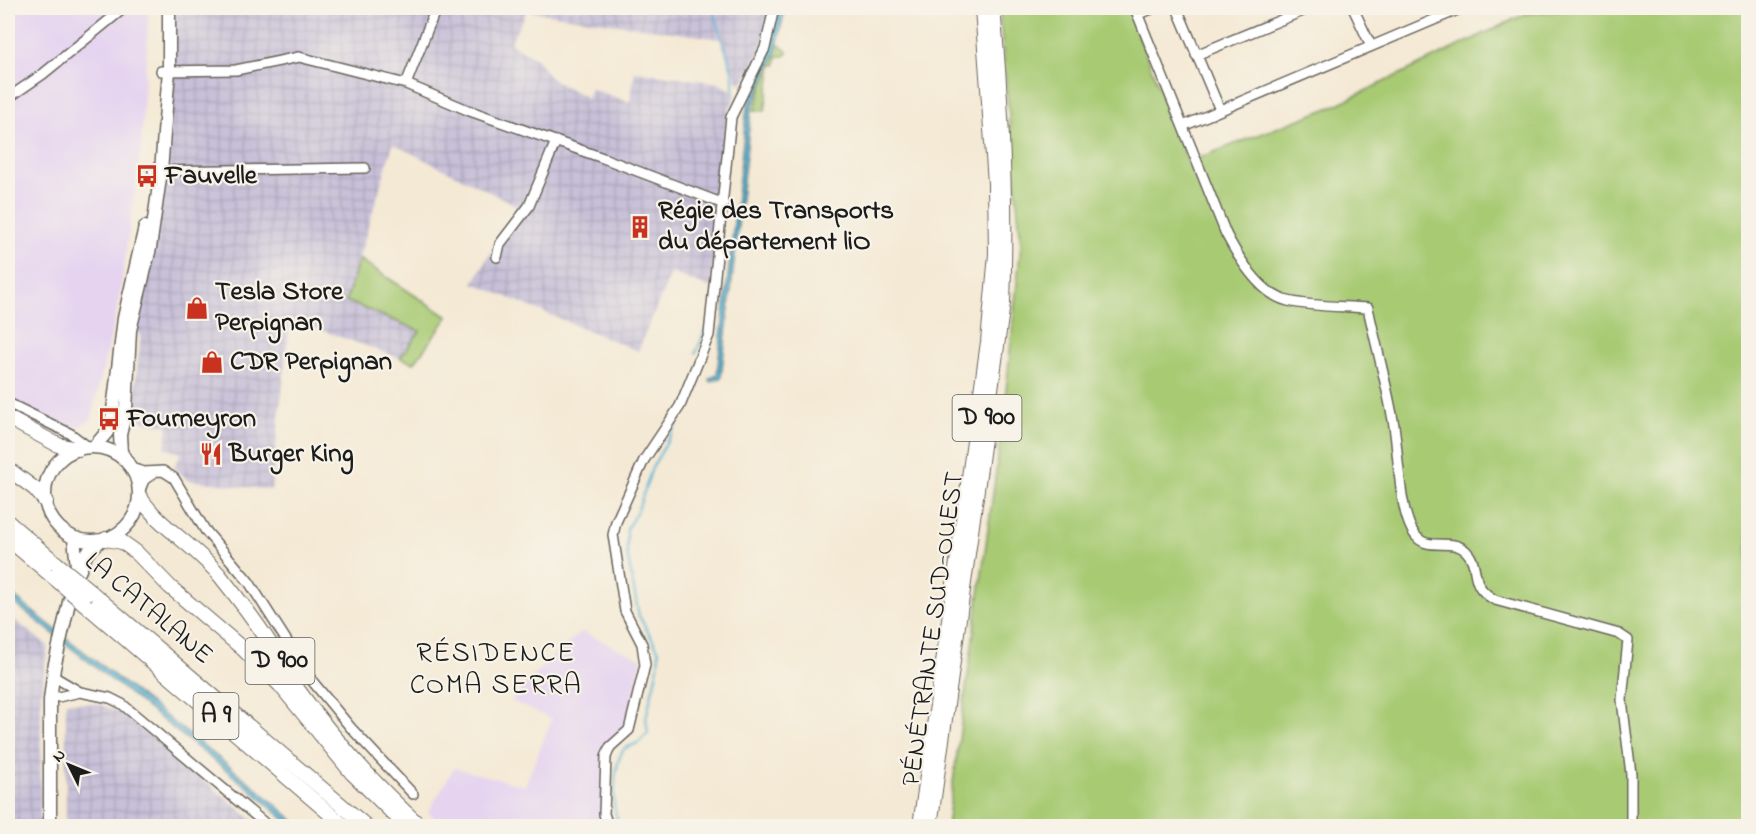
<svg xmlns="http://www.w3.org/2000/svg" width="1756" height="834" viewBox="0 0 1756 834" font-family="'Indie Flower',sans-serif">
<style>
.built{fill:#e5d3f0}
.industrial{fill:url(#industrial-grid)}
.green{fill:#a8ca73;stroke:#627348;stroke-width:1.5}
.water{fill:#58b5d6;stroke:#3a6879;stroke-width:1.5}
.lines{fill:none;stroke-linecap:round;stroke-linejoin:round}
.stream{stroke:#58b5d6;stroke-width:2}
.minor-casing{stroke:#68645c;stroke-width:12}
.major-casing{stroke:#68645c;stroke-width:15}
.highway-casing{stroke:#68645c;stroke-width:16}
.minor{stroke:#fff;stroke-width:9}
.major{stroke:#fff;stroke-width:12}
.highway{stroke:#fff;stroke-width:14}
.highway-bridge-casing{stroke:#68645c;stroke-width:16;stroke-linecap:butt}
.highway-bridge{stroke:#fff;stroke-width:14}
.labels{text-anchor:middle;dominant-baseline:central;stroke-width:4.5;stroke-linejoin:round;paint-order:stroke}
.shield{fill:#f7f3e8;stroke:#5e5c59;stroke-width:1.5}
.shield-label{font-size:26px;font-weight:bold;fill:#1c1c1c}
.poi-label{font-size:27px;font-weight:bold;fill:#1c1c1c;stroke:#f7f3e8;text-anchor:start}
.street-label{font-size:27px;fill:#1c1c1c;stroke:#f7f3e8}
.neighbourhood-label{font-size:28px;letter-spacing:1.5px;fill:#1c1c1c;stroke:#f7f3e8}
</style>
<defs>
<pattern id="industrial-grid" width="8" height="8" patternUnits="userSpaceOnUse" patternTransform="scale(1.5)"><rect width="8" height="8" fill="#c7c0d8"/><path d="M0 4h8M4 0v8" fill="none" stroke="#aaa4b9"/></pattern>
</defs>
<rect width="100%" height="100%" fill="#f7f3e8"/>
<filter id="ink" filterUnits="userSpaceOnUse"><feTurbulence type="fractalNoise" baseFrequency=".0167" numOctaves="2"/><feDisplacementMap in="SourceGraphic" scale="12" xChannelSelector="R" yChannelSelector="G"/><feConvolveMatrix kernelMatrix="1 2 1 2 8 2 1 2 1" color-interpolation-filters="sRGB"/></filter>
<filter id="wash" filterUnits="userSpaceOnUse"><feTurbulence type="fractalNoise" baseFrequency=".008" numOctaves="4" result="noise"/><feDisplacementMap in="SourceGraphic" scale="24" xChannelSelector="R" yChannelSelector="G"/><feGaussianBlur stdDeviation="1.35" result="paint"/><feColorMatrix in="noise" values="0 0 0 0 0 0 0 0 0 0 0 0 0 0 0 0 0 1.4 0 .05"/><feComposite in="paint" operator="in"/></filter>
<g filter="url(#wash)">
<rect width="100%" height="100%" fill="#f4e9d4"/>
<!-- built -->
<path class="built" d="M8,8H149L141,148L119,300L91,419L63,436L8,407Z
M582,632L642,659L627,728L608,746L605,826H444L428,812L454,768L525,786L552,719L511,701L554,654Z"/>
<!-- industrial -->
<path class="industrial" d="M175,8H771L758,56L742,84L738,82L720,39L527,11L510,43L537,59L550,78L587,98L591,89L630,102L635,71L718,83L736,93L727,116L711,288L671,273L638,351L473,283L518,206L393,144L346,300L420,331L400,358L290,319L271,490L188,480L174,467L181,453L165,448L168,426L132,419L141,334L136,331L144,285Z
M8,615L48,646L41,693L40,826H8Z
M66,702L99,704L125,715L260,826H66Z"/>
<!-- green -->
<path class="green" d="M999,8H1128L1188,162L1334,106L1525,14L1586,8H1748V826H947L1003,421L1021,244Z
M778,44L788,52L785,56H777L776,65H772L765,111L754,110Z
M359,259L448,317L414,363L400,358L420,331L346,301Z"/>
<!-- water -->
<path class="water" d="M779,8H785L775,55L751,109L721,378L710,382L709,379L717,375L747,108L769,53Z
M8,592L253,785L300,826H292L250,789L8,598Z"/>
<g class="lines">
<!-- stream -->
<path class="stream" d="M713,8L733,74V90
M696,353L705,330
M618,821C611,807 614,760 625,748L638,743L648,733L646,718L658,667L659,651L639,616L627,553V529L639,507L652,468L678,422"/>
</g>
</g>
<g filter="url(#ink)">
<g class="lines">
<!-- minor casing -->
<g class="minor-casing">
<path id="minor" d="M1135,8L1226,234C1238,257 1261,295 1288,301C1313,307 1342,306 1368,308C1376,345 1386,382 1393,420C1399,449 1398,515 1416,536C1428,552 1452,537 1466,551C1482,567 1466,584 1495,600L1619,634L1628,640L1622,700L1631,774V826
M1177,8L1220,110
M1353,8L1371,46
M1144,12L1154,8
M1196,55L1310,8
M161,71L236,70L299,57L406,84L470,111L603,158L724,204
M406,84L436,8
M8,98L43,74L124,8
M1183,126L1462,8
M153,171L365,168
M497,257L500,244L529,206L556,141
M8,403L71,434L87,446
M131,468L144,472L163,471L174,478L205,530L249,582L313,682L351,728L413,794
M140,490L144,480L155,472
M80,692L110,698L122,704L268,826
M58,697L80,692L58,679
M608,826L604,814L606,757L610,747L629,730L645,665L642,644L625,611L613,535L616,522L644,460L680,406L709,335L731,117L765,48L774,8"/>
</g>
<!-- major casing -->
<g class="major-casing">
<path id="major" d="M45 494a47 47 0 1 1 94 0a47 47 0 1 1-94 0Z
M94,447L107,432L112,419L124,318L145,227
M129,465L121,452L120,435L126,409L130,330L150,248L161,171L169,70V8
M79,572L87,553L99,542
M50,826V700L54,668L77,567L74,538"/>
</g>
<!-- highway casing -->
<g class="highway-casing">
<path id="highway" d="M8,418L58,445L78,449
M8,469L35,489L46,502
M140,497C158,526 198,548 221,577C237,597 253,618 267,639C277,653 283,669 293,683C330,735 373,783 420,826
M8,522L56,563
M8,539L53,577
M106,539L122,542L136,552L170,587L243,649L280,685L352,773L406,826
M91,592L366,826
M87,606L344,826
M920,826L988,342L996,254L995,183L982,8
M930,826L1003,303C1007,203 1002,106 993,8"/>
</g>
<!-- minor -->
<use href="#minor" class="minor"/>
<!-- major -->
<use href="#major" class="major"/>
<!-- highway -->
<use href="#highway" class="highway"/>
<!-- highway-bridge casing -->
<g class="highway-bridge-casing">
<path id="highway-bridge" d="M56,563L91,592
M53,577L87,606"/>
</g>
<!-- highway-bridge -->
<use href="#highway-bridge" class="highway-bridge"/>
</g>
</g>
<!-- icons -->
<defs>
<g id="bus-bare" transform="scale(1.8)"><path d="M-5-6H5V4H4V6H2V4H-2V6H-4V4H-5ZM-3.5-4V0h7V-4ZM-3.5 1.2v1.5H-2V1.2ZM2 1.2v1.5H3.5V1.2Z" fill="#c8321e" stroke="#f7f3e8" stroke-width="2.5" paint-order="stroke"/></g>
<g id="building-bare" transform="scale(1.8)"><path d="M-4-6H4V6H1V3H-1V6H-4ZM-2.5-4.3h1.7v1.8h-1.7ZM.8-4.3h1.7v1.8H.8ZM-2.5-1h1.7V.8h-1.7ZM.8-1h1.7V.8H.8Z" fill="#c8321e" stroke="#f7f3e8" stroke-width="2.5" paint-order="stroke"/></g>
<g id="shop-bare" transform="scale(1.8)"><path d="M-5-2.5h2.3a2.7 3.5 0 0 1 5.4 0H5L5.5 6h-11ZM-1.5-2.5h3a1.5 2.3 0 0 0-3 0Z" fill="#c8321e" stroke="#f7f3e8" stroke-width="2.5" paint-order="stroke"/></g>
<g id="restaurant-bare" transform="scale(1.8)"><path d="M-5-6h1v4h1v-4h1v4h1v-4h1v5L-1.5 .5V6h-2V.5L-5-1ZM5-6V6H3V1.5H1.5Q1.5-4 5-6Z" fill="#c8321e" stroke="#f7f3e8" stroke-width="2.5" paint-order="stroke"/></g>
</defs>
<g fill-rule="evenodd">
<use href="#bus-bare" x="147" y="176"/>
<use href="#building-bare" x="640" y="227"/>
<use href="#shop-bare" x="197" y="308"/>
<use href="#shop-bare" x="212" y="362"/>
<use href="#bus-bare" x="109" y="419"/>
<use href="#restaurant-bare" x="211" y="454"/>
</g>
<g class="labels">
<!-- shield labels -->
<g class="shield">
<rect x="952.5" y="395" width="69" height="46" rx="4.5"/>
<rect x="245.5" y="638" width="69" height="46" rx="4.5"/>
<rect x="193.5" y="693" width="45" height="46" rx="4.5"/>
</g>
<g class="shield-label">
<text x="987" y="418">D 900</text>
<text x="280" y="661">D 900</text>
<text x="216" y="716">A 9</text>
</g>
<!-- poi labels -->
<g class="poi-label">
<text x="165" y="176">Fauvelle</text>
<text x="658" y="211">Régie des Transports<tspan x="658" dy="31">du département liO</tspan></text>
<text x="215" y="292">Tesla Store<tspan x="215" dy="31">Perpignan</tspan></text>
<text x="230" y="362">CDR Perpignan</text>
<text x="127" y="419">Fourneyron</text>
<text x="229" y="454">Burger King</text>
</g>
<!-- street labels -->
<g class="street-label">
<text transform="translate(148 609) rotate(40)">LA CATALANE</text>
<text transform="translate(934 629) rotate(-82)">PÉNÉTRANTE SUD-OUEST</text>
</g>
<!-- neighbourhood labels -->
<g class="neighbourhood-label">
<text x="496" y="654">RÉSIDENCE<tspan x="496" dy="32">COMA SERRA</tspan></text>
</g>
</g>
<!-- margin -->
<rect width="1756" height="834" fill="none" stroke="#f7f3e8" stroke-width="30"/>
<!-- north arrow -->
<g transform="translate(69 765) rotate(313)" stroke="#f7f3e8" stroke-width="4.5" paint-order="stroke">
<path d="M0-4.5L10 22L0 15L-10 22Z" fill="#1c1c1c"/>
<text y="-9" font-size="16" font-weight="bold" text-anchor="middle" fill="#1c1c1c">N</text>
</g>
</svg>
